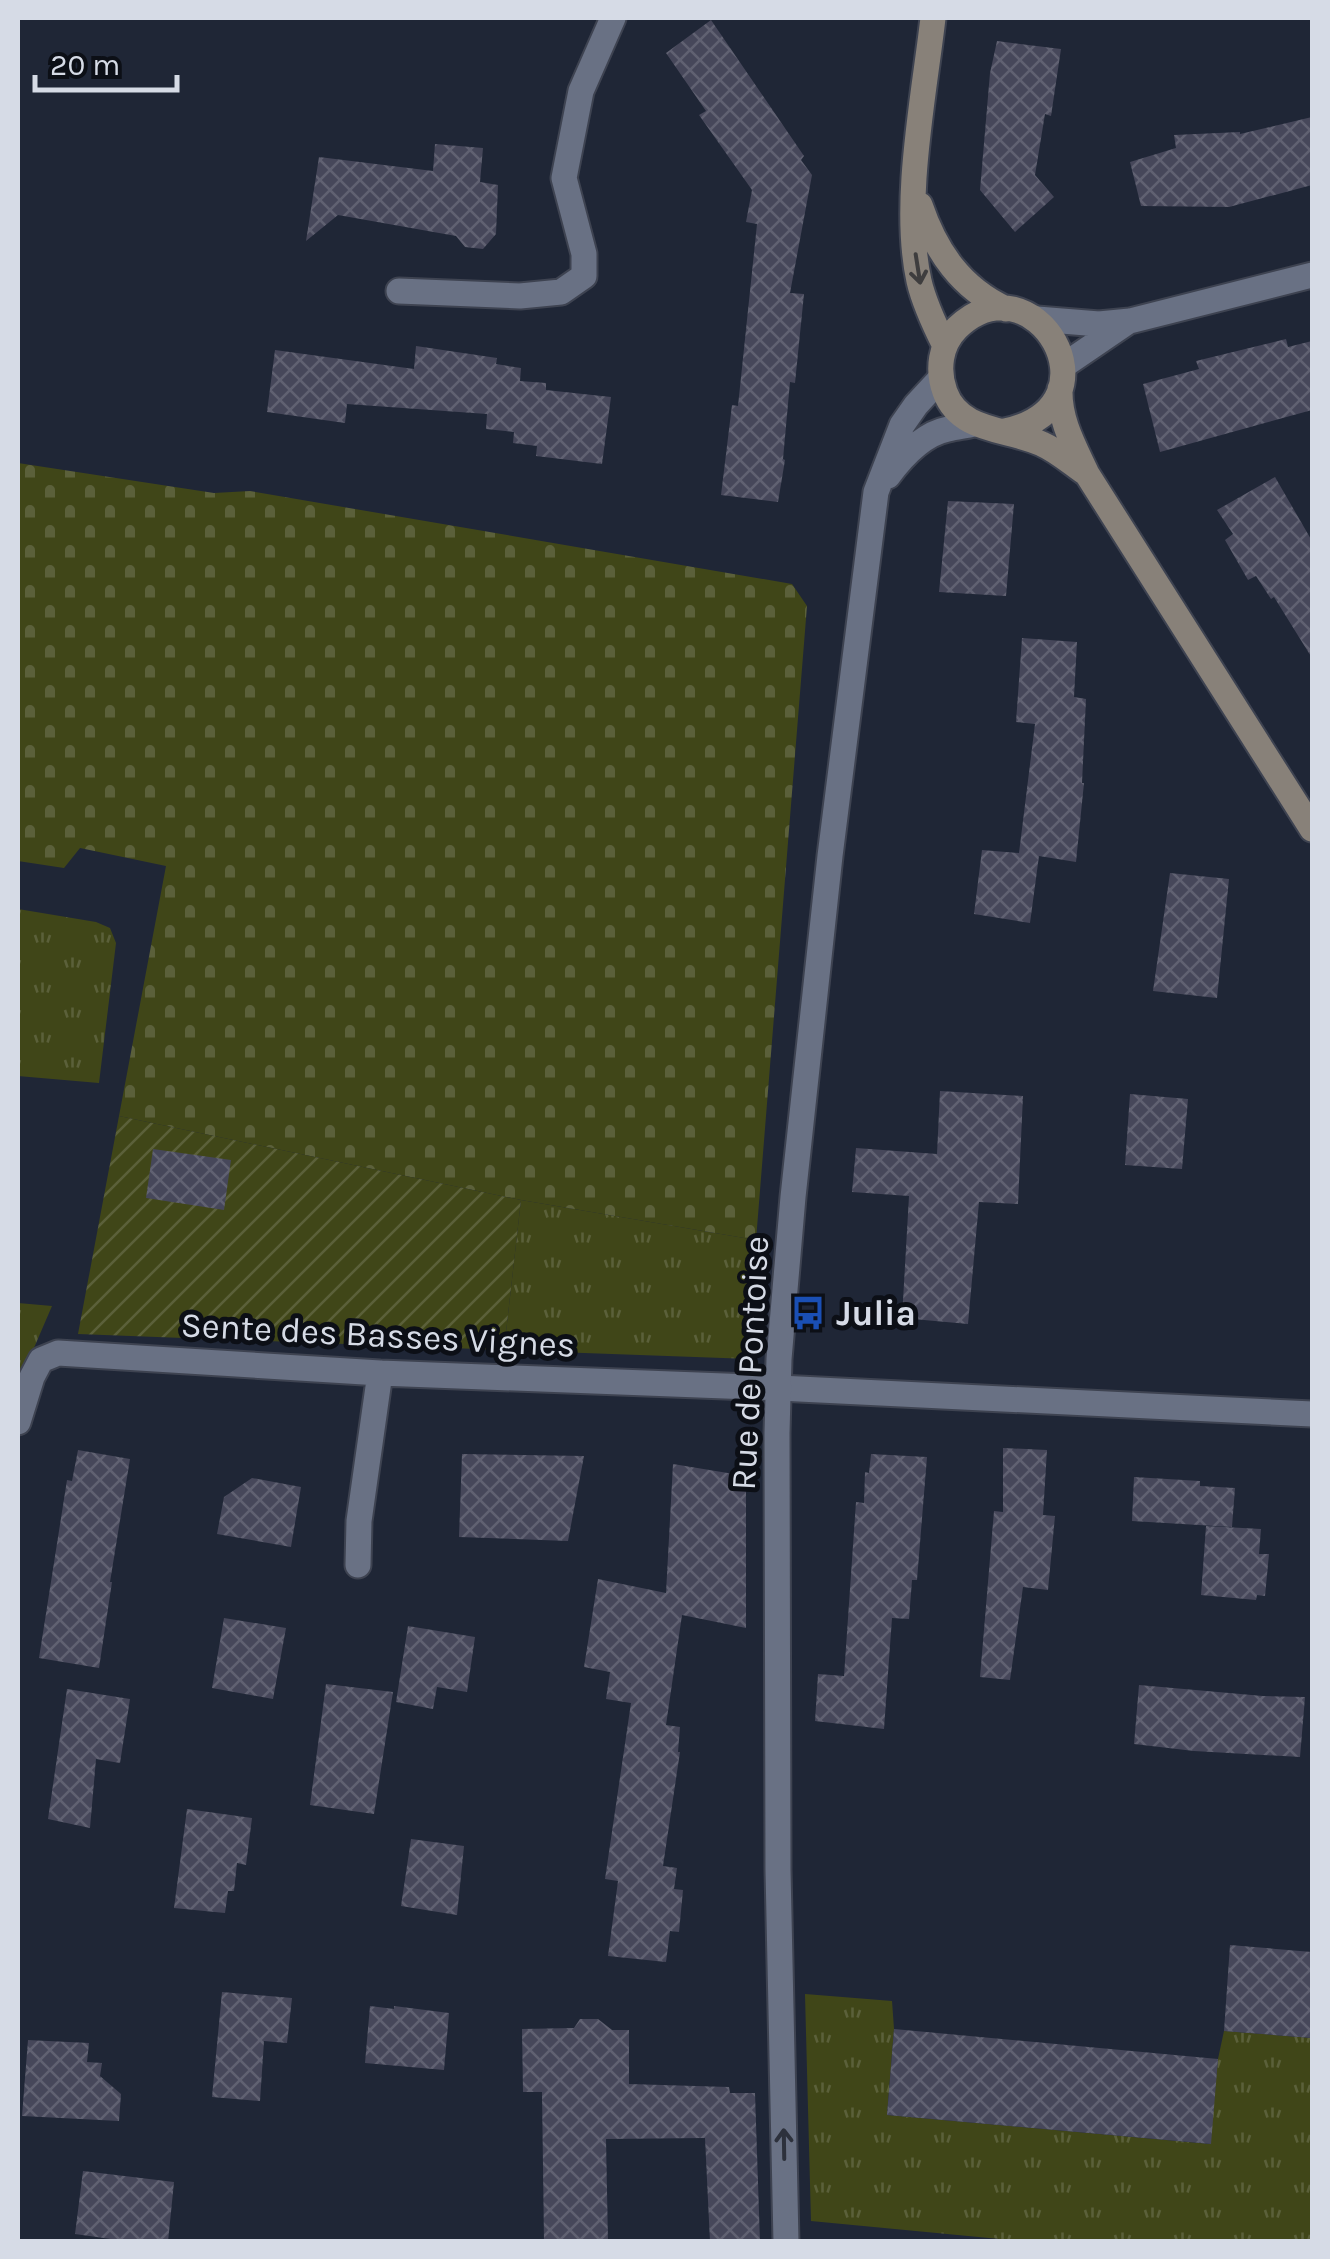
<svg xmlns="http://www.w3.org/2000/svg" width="1330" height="2259" viewBox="0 0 1330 2259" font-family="Karla,sans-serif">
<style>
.grass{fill:url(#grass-tufts)}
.cemetery{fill:url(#cemetery-stones)}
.garden{fill:url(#garden-furrows)}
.building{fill:url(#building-cross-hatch)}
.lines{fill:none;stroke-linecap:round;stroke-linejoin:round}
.pedestrian-casing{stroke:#3e4351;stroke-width:29}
.minor-casing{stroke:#3e4351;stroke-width:29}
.secondary-casing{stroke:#3e4351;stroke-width:29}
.pedestrian{stroke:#697184;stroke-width:25}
.minor{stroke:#697184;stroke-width:25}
.secondary{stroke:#888179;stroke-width:25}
.oneway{stroke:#3e3d3e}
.oneway2{stroke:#2d313c}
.labels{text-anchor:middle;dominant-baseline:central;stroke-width:10;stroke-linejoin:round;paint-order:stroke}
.poi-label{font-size:35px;font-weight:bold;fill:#d6dbe6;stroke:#0c0f16;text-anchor:start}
.street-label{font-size:35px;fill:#d6dbe6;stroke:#0c0f16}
</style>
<defs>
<pattern id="grass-tufts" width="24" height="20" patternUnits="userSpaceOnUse" patternTransform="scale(2.5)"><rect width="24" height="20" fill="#404618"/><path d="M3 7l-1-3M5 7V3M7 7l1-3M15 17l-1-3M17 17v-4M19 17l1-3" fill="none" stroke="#5b603a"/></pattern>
<pattern id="cemetery-stones" width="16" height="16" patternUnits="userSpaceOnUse" patternTransform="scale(2.5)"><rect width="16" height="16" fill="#404618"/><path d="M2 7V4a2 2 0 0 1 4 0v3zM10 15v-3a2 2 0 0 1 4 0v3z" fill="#5b603a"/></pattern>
<pattern id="garden-furrows" width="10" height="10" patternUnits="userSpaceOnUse" patternTransform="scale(2.5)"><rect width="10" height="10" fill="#404618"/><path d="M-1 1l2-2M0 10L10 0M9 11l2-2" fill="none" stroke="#5b603a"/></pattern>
<pattern id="building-cross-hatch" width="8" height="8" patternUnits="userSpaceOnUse" patternTransform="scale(2.5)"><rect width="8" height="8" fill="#46475a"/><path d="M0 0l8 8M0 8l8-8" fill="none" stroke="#606172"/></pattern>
</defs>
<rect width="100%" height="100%" fill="#1f2636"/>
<!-- grass -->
<path class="grass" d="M18,909L96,922L110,928L116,943L99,1083L18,1076Z
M521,1200L756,1240L751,1359L504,1350Z
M18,1303L52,1306L18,1385Z
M805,1994L892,2001L894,2029L887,2115L1210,2144L1218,2059L1224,2031L1312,2038V2241L1032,2242L811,2221Z"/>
<!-- cemetery -->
<path class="cemetery" d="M18,463L214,493L250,491L792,584L807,606L756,1240L521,1200L119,1116L166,866L80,848L64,868L18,861Z"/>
<!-- garden -->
<path class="garden" d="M119,1116L521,1200L504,1350L78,1334Z"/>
<!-- building -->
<path class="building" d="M711,20L804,156L801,160L812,175L790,293L804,294L795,383L790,382L783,459L785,460L778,502L721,495L732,405L738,406L757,224L746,222L752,190L699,115L706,111L666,53Z
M997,41L1061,49L1051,116L1045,114L1035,175L1054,197L1015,232L980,190L990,73Z
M1312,117V185L1229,207L1141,206L1130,162L1176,148L1174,135L1240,132V134Z
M435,144L483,148L480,182L498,185L496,234L483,249L465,247L456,236L338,215L306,241L319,157L433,171Z
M1286,339L1288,347L1312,341V410L1160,452L1143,384L1199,369L1196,361Z
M416,346L497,358L496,364L521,368L520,381L546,383V390L611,397L602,464L536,456L537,446L513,443L514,432L486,429L487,414L347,404L345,423L267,412L275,350L414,369Z
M1275,477L1312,541V658L1274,597L1271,599L1256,576L1248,580L1225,540L1233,534L1217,510Z
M948,501L1014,504L1006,596L939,592Z
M1022,638L1077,642L1074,697L1086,699L1082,783H1084L1076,862L1039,856L1030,923L974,914L982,850L1019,853L1035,724L1016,722Z
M1170,873L1229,879L1217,998L1153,991Z
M940,1091L1023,1096L1018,1204L979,1202L968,1324L902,1318L909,1196L852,1192L856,1148L937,1154Z
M1130,1094L1188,1099L1182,1169L1125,1165Z
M153,1149L231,1160L224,1210L146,1198Z
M1003,1448L1047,1450L1043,1515L1055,1516L1048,1590L1023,1587L1010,1680L980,1677L994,1511L1003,1512Z
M78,1450L130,1459L110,1582H112L99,1668L39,1658L67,1480L72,1481Z
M462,1454L584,1456L568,1541L459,1537Z
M871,1454L927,1457L917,1580H912L909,1619L892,1618L884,1729L815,1721L818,1674L844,1676L856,1502L864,1503L865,1472L869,1473Z
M673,1464L746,1476V1628L682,1615L666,1725L680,1727L678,1752H680L663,1866L677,1868L674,1889L683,1890L679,1932L670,1931L666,1962L608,1956L618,1881L605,1879L631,1703L606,1699L610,1672L584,1667L598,1579L666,1593Z
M1134,1477L1200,1481V1486L1235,1488L1232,1527L1132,1521Z
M252,1478L301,1487L291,1547L217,1534L224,1497Z
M1206,1526L1261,1529L1259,1554H1269L1265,1596L1257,1595L1256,1600L1201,1595Z
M224,1618L286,1628L273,1699L212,1688Z
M408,1626L475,1637L467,1692L437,1687L433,1709L396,1702Z
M326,1684L393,1692L374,1814L310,1805Z
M1139,1685L1263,1696L1305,1697L1300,1757L1194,1751L1134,1744Z
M67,1689L130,1699L120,1763L96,1759L90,1828L48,1819Z
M187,1809L252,1818L246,1865L237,1863L234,1891H228L225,1913L174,1908Z
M411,1839L464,1846L457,1915L401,1906Z
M1230,1945L1312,1952V2038L1224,2031Z
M222,1992L292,1998L287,2043L264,2041L260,2101L212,2097Z
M370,2006L394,2009V2006L449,2013L444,2070L365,2063Z
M580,2019H598L612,2030H629V2084L729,2087L730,2093H755L760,2242H710L705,2138L606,2139L608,2242H544L542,2092H523L522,2029L574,2028Z
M894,2029L1218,2059L1211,2144L887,2115Z
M28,2040L89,2043L87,2062L102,2063L100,2076L121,2094L119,2121L22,2116Z
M83,2171L174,2182L168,2242H132L75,2234Z"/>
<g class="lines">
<!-- pedestrian casing -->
<g class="pedestrian-casing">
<path id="pedestrian" d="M779,1388L1312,1414"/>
</g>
<!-- minor casing -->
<g class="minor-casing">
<path id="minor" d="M399,291L520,296L561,292L584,276V254L564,178L581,91L613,18
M1037,319L1099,324L1130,321L1312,275
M1063,366L1126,323
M888,476C902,457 923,434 948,429C957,427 965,426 974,424
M18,1422L32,1377L41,1360L58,1353L380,1373L779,1388
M358,1565L359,1521L380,1373
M786,2242L778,1870L777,1433L779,1359L793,1197L830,856L876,492L902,425L916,405L941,378"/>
</g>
<!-- secondary casing -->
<g class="secondary-casing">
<path id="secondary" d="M933,18C924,96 902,204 919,281C924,303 935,326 945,346
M920,205C936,252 961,288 1006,309
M1060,389C1059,420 1074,446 1087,474L1312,829
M1005,431C1125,405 1033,254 957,328C940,345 937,370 945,392C960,433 1008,428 1042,444C1058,451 1072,464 1087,474"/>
</g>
<!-- pedestrian -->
<use href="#pedestrian" class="pedestrian"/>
<!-- minor -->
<use href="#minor" class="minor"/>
<!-- secondary -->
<use href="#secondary" class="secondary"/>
</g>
<!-- one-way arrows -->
<defs><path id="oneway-shaft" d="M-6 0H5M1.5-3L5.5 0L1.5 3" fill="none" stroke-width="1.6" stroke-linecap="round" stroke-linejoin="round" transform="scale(2.5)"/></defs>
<use class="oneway" href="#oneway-shaft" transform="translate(918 269) rotate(81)"/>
<use class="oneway2" href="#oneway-shaft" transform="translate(784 2144) rotate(-91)"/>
<!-- icons -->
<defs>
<g id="bus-bare" transform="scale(2.7)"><path d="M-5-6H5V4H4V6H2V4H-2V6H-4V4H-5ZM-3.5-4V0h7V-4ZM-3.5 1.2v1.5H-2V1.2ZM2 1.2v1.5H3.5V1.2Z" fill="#1a4fb4" stroke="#0c0f16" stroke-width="2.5" paint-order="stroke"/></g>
</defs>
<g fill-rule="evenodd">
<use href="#bus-bare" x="808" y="1313"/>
</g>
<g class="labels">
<!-- poi labels -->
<g class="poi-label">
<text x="836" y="1313">Julia</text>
</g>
<!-- street labels -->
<g class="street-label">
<text transform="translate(378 1335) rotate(3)">Sente des Basses Vignes</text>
<text transform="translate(750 1363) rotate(-87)">Rue de Pontoise</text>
</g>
</g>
<!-- border -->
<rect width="1330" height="2259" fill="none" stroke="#d6dbe6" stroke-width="40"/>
<!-- scale -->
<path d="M35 75v15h142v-15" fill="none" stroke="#d6dbe6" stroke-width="5"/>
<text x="50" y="75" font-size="30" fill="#d6dbe6" stroke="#0c0f16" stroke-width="8" paint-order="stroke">20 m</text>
</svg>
